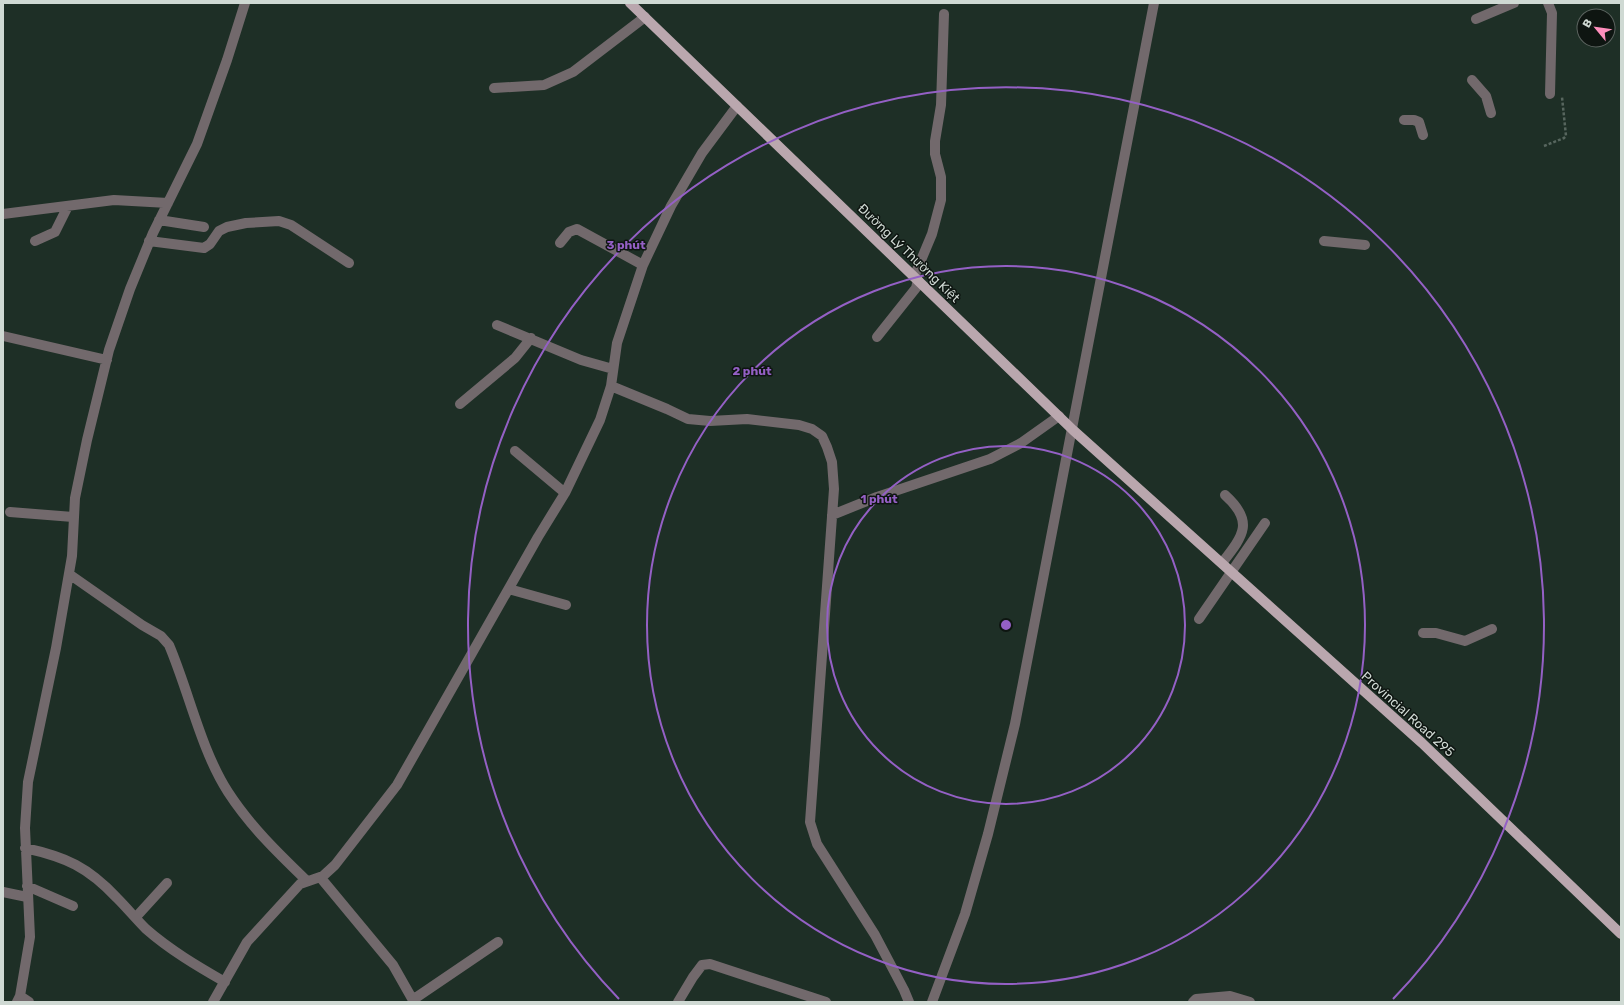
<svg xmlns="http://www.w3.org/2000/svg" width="1624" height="1005" viewBox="0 0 1624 1005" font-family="Rubik,sans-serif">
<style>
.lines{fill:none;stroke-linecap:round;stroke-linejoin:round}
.path{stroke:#57665e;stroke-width:2.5;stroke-dasharray:3 2;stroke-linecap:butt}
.minor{stroke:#72696c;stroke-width:10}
.major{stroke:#baa7ae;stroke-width:10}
.ring{fill:none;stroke:#9460c5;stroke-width:2}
.labels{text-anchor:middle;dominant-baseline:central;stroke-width:3;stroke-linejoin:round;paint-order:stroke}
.street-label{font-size:13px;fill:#cfd9d3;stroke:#0e1511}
.centre{fill:#9460c5;stroke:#0e1511;stroke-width:2}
.ring-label{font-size:12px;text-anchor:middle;font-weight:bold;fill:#9460c5;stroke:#0e1511;stroke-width:3;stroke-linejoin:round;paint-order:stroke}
</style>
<rect width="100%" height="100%" fill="#1e2f26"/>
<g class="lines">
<!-- path -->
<path class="path" d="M1544,146L1564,138L1566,136L1562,97"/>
<!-- minor -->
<path class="minor" d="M1548,3L1552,13L1550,94
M1476,19L1514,3
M1472,80L1486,96L1491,113
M494,88L544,85L573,72L645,17
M1404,120H1414L1419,122L1423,135
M3,214L114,200L168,203
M159,220L204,227
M35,241L55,232L68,206
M149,241L204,248L210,244L219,231L227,227L246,223L279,221L291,225L349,263
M1324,241L1365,245
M560,243L569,232L577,229L643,265
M914,277L932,234L941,200V177L935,154V141L941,105L944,14
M497,325L581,360L613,369
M3,336L107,360
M877,337L916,288L918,280
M611,386L667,409L688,419L710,421L747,419L799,425L812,429L822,436L827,447L832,462L834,489L810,822L817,844L875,935L904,990L909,1002
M460,404L515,358L531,338
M515,451L565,493
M10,512L73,517
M832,515L877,497L990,459L1021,443L1059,416
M1222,563C1243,536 1255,522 1225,495
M69,574L142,625L161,636L169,645C189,692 201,750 228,792C250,826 278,853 307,881
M509,589L566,605
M1199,619L1265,523
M1423,633H1436L1465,641L1492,629
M25,848C66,857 88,867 117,898C127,908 136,919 146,929C170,950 197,966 225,982
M320,877L393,965L414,1002
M27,886L73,906
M3,892L27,897
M136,917L167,883
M20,996L29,1002
M414,999L498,942
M17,1002L20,996L30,937L25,828L28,782L56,648L72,556L75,498L87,440L109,350L130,289L153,233L197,144L227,60L245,3
M213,1002L247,942L300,884L323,876L335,865L397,785L538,537L565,493L600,420L611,386L617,343L643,265L671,206L702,153L737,106
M678,1002L693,977L702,965L710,964L826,1002
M932,1002L965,914L988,834L1015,724L1154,3
M1193,1002L1196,999L1230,996L1250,1002"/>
<!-- major -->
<path class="major" d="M630,3L1073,430L1422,743L1621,934"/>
</g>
<!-- distance rings -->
<g class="ring">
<circle cx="1006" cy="625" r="179"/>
<circle cx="1006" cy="625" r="359"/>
<path d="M619 999A538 538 0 1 1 1393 999"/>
</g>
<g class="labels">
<!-- street labels -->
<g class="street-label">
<text transform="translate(909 253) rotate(44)">Đường Lý Thường Kiệt</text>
<text transform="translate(1408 714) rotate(42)">Provincial Road 295</text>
</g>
</g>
<circle cx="1006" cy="625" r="6" class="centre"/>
<g class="ring-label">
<text x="626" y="249">3 phút</text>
<text x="752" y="375">2 phút</text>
<text x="879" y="503">1 phút</text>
</g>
<!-- border -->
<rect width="1624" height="1005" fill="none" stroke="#cfd9d3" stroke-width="8"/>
<!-- north arrow -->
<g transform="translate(1596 28) rotate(299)"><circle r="19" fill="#0e1511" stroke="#5b635f"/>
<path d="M0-3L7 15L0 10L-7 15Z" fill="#fe8ebc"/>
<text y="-6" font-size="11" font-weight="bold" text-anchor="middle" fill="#cfd9d3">B</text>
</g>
</svg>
